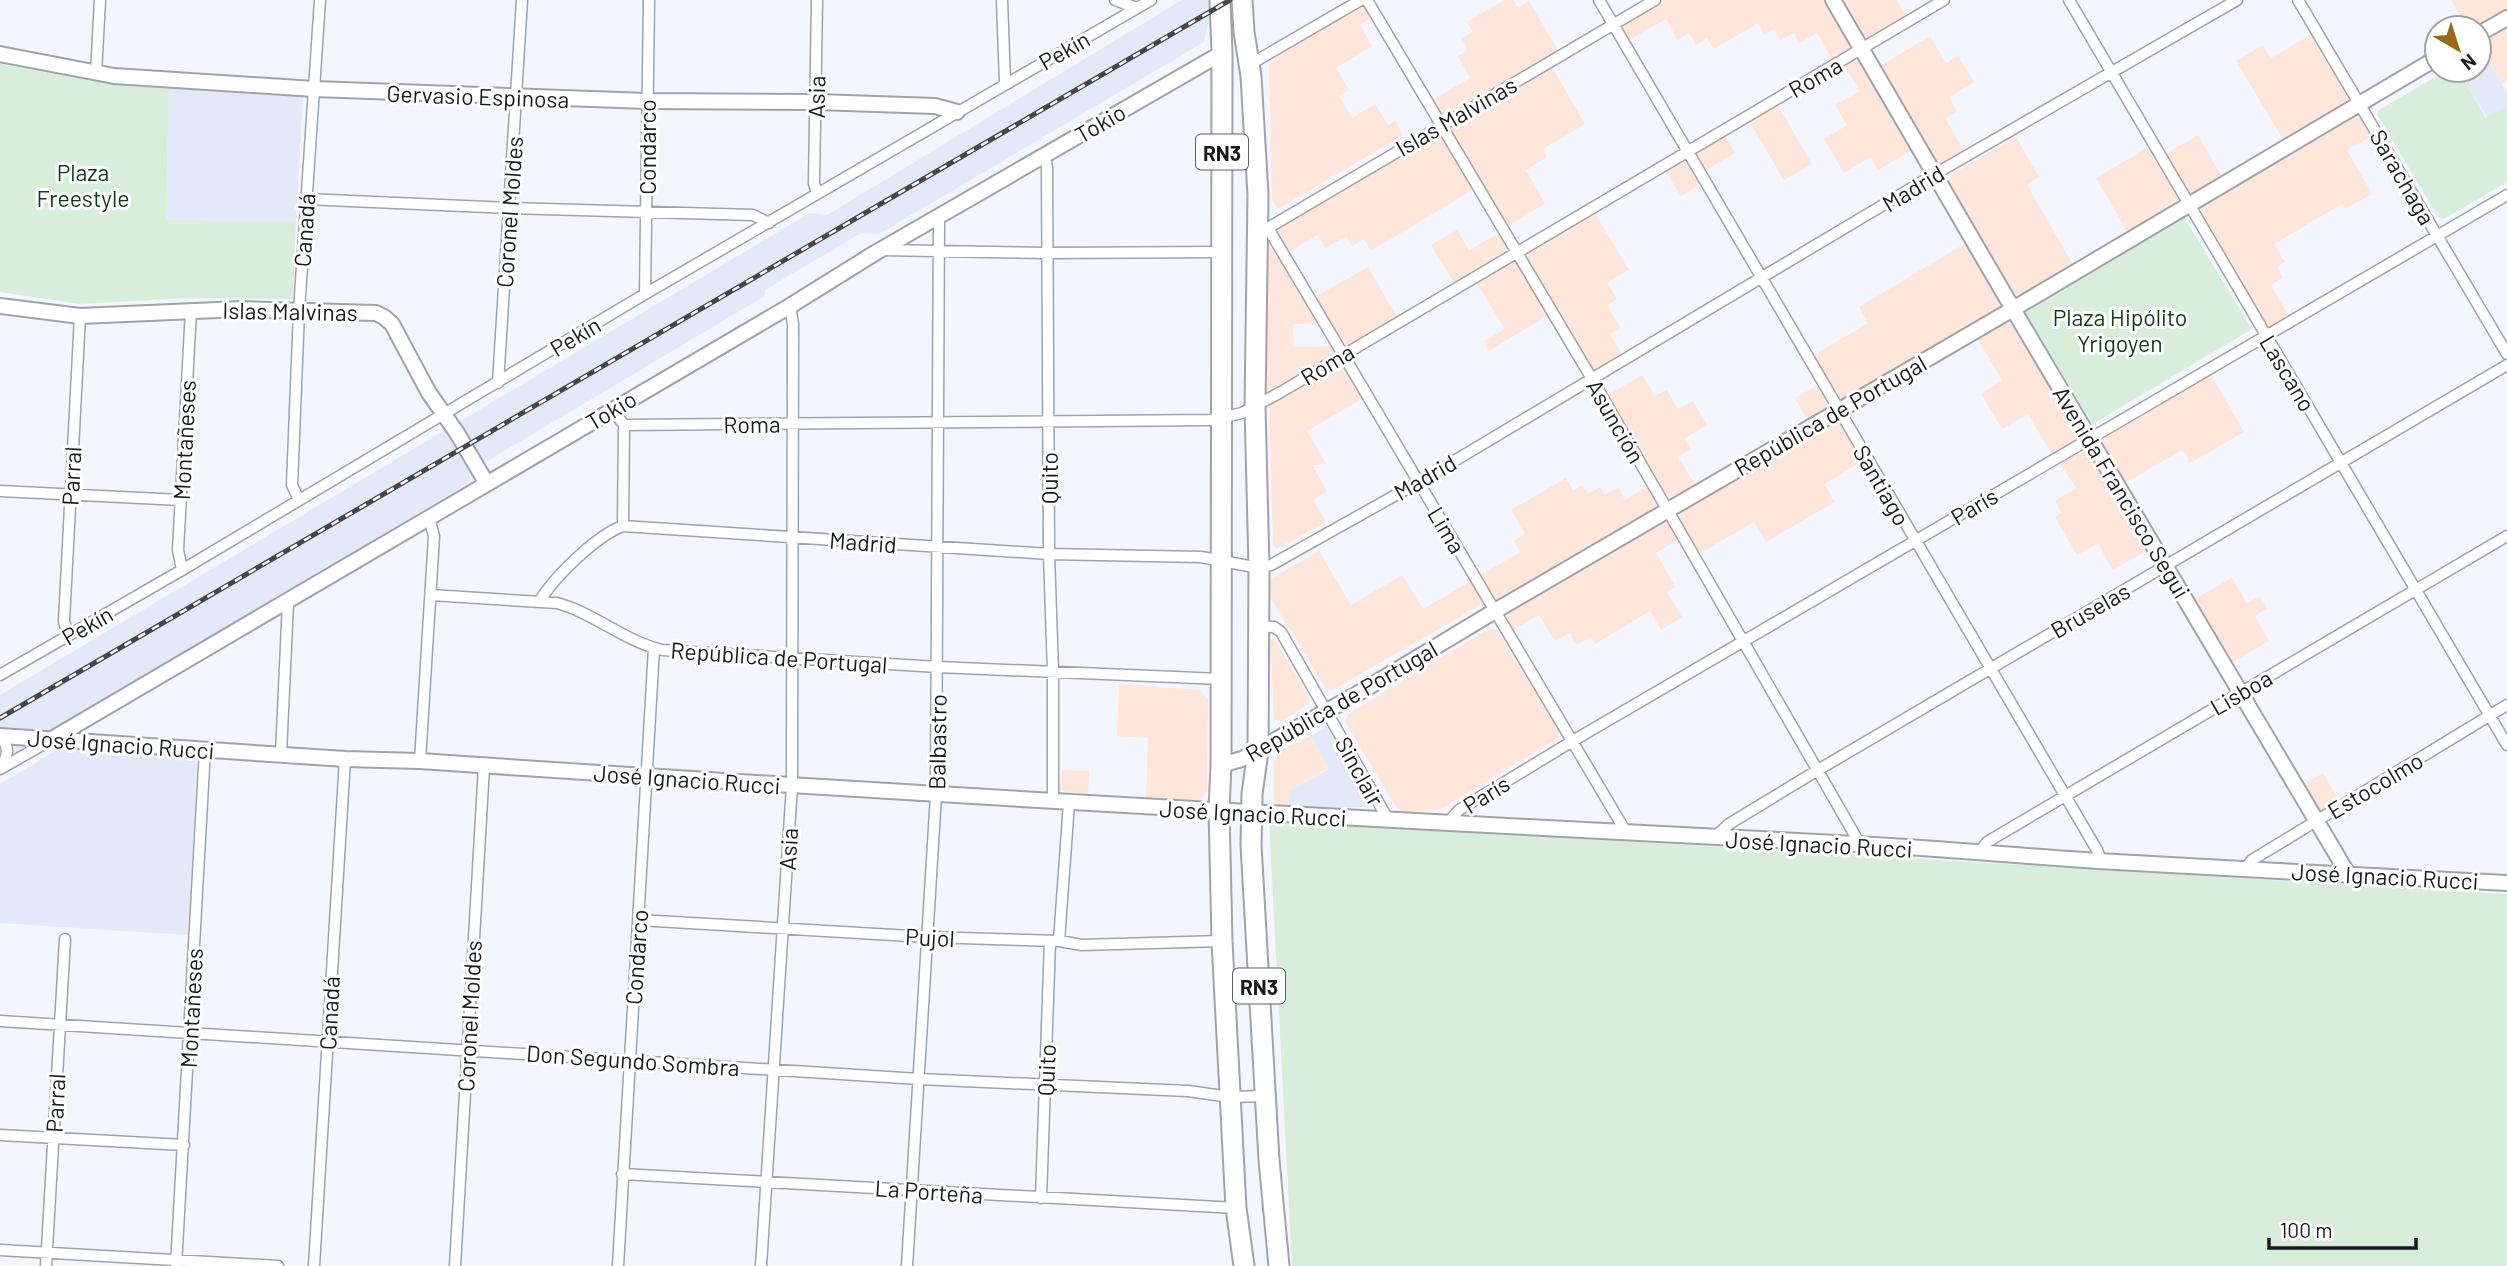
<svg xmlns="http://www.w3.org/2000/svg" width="2507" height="1266" viewBox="0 0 2507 1266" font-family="Barlow,sans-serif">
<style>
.commercial{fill:#fee6db}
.built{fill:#e3e9f8}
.green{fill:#d9eeda}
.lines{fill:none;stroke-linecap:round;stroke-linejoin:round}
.street-casing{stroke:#a0a3aa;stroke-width:13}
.secondary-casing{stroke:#a0a3aa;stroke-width:18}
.highway-casing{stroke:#a0a3aa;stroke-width:23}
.street{stroke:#fff;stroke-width:10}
.secondary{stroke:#fff;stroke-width:14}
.highway{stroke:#fff;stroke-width:19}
.rail-casing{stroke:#45464a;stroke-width:5}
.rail{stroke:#fff;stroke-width:2.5;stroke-dasharray:8;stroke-linecap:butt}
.labels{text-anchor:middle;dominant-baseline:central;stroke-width:6;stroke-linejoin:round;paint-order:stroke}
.shield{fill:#fff;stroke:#5d5e60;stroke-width:2}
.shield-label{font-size:21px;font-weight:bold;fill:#18191c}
.street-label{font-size:23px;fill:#18191c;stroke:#fff}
.park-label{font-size:23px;fill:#0d3b15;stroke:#fff}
</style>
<rect width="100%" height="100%" fill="#f3f6fe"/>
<!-- commercial -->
<path class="commercial" d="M1504,0H1513L1518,7L1529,1L1559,52L1449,117L1441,116L1432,100L1470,78L1458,56L1468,50L1462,39L1473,32L1467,22Z
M1664,0H1824L1851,45L1850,49L1833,61L1817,33L1800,43L1794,33L1780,40L1774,29L1764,34L1758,23L1714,49L1707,38L1696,45L1689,33L1678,40L1666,19L1627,41L1622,32V27L1625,22Z
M1842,0H1897L1907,17L1871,39H1866Z
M2451,0H2507V10L2477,28H2467Z
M1366,7L1373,16L1360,25L1372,46L1336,68L1349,90L1339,96L1352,118L1375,104L1388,125L1395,121L1403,135L1278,209L1272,200L1269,65L1278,56L1355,9Z
M2507,25V81L2502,84L2479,45V42Z
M2312,34L2348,95V101L2347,104L2284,141L2236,61L2263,45L2271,58Z
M1930,36L1946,63L1958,56L1974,82L1949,97L1957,111L1945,118L1966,154L1941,167L1880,66Z
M1851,60L1859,62L1912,150L1878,170L1871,157L1844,173L1824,139L1847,125L1835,105L1860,91L1844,64Z
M1552,67L1585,124L1543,149L1547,157L1526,170L1545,204L1505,227L1451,129L1455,122Z
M1777,104L1812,164L1784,180L1749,121Z
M2355,116L2363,119L2372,136L2347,150L2372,194L2345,209L2342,204L2274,244L2285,262L2277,267L2283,278L2271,285L2289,317L2271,327H2267L2201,218L2202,208Z
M1439,134L1444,138L1474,189L1371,251L1364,239L1352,246L1346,236L1326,248L1318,235L1289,252L1277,234V228L1433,135Z
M2198,135L2222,177L2193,194L2188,193L2165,154Z
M1725,136L1735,153L1704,171L1696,159V154L1699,150Z
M2016,137L2039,177L2027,185L2073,265L2019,296L2013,292L1947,183L1952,174Z
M2147,148L2178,198V202L2175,206L2128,233L2096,178Z
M1681,161L1688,164L1700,184L1681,196L1665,170Z
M1594,212L1629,270L1607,283L1617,299L1607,305L1620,327L1610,334L1623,356L1599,370L1593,371L1527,261L1530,250Z
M1457,230L1469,250L1499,233L1506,246L1503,254L1454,283L1431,245Z
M1268,239L1271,240L1321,323L1293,324L1294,347L1333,346L1336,353L1271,393L1264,389V241Z
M1966,243L2001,302L1999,308L1845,398H1837L1812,356L1868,323L1859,307Z
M1514,261L1548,315L1489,351L1484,341L1505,329L1476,282Z
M1368,267L1397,317L1353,344H1345L1342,343L1315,297Z
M2003,323L2013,325L2077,430L2076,442L2053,456L2028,414L2002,429L1981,394L2002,380L1977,338Z
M1342,361L1365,397L1307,431L1326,464L1312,465L1327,491L1313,500L1327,522L1276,549L1273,544L1269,405Z
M1642,375L1655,396L1667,390L1678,409L1693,401L1707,425L1685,438L1691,449L1678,457L1696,486L1677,498H1668L1664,496L1606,396Z
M2211,375L2244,432L2190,463L2182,450L2125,483L2102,445L2106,436Z
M1818,385L1828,406L1807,420L1795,398Z
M1833,423L1841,424L1863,461L1824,484L1835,502L1766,542L1754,522L1699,554L1680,521L1681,512Z
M2081,451L2091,452L2149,549L2113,570L2098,544L2077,555L2055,517L2062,513L2055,501L2076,488L2060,463Z
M1566,478L1573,490L1582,485L1588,494L1600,487L1605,495L1618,488L1625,500L1648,486L1657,501L1656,507L1653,511L1503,600H1497L1481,575L1520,552L1514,541L1525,534L1511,510Z
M1666,522L1670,524L1679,539L1656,553L1676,587L1667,592L1682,617L1661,630L1650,611L1595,644L1591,637L1577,645L1570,633L1555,641L1539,615L1513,630L1506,620L1512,609Z
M1319,551L1351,605L1402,575L1423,609L1473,580L1484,599L1482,604L1333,690H1327L1271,599L1268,581Z
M2232,578L2247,603L2260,596L2267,608L2255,616L2269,641L2231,663L2194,599Z
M1490,628L1497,630L1559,731V738L1441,809L1403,813L1398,810L1345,722L1348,714Z
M1275,639L1310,700L1308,704L1280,722L1274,719L1270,640Z
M1119,684L1200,690L1208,699L1207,792L1200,800L1146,798L1148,738L1117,736Z
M1311,736L1329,768L1288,791L1289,809L1274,807V760L1279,751Z
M1062,770L1089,771L1088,793L1061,791Z
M2323,773L2339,801L2319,811L2301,786Z"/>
<!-- built -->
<path class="built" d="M1182,0H1245L1209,19L1204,42L879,234L861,233L765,290V296L469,472L470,482L0,763V695L810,213L827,215Z
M2479,45L2507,93V106L2487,118L2458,70H2479Z
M169,87L298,94L303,96L296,222L166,221Z
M1327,727L1370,802V807L1289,809L1288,791L1329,769L1311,736Z
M62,747L194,758L197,763L189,935L0,923V784Z"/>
<!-- green -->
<path class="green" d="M0,64L98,82L169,87L166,220L296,222L293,299L191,298L79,304L0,292Z
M2447,70H2458L2486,118L2507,106V182L2444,219L2438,217L2377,114L2379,110Z
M2183,216L2252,329L2093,424L2024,311Z
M1269,820L2507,894V1266H1292Z"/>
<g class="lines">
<!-- street casing -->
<g class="street-casing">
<path id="street" d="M817,0L814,183L817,194
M1002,0L1005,83
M1115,0L1137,8
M1367,0L1592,379L1860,844
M1599,0L2097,850L2101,861
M2069,0L2507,745
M2298,0L2507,354
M1249,65L1361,0
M96,74L100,0
M1044,154L1047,167L1049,554L1053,672V802
M306,199L509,208L753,215L769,223
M1261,228H1268L1655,0
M1268,228L1626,832
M882,250L1048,253L1221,252
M645,294L649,0
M498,383L522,0
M612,409L624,425L623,526
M624,425L1210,420L1242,413L1281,392L1944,0
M0,491L181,500
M299,500L292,485L299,311L320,0
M182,570L178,550L191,310
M431,595L557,603C594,613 624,641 662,650L938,667L1221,679
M540,601C553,578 597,535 623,526L1049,554L1201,557L1259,568L1271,565L1419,482L1935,174L2237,0
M1258,626L1274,627L1281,632L1389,821
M68,636L64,621L80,316
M0,675L182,570L645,294L1151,0
M0,737C11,747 7,756 1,768
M281,754L288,602
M420,761L434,536L429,518
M0,769L51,740
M1447,824L1459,810L1571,742L2507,195
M1714,838L1729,824L1818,770L2507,365
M1979,853L1987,842L2507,536
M2245,869L2252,860L2507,705
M639,920L927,937L1059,941L1082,945L1222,941
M1059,941L1069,803
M0,1021L919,1079L1188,1091L1230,1097L1265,1096
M0,1135L184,1145
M622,1174L1236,1208
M1041,1198L1050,941
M0,1250L278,1266
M46,1266L65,939
M176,1266L205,749
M314,1266L345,759
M455,1266L484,766
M618,1266L654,648
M761,1266L792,785L793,324L790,306
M907,1266L936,795L939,217"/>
</g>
<!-- secondary casing -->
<g class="secondary-casing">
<path id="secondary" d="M1833,0L2013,309L2348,874
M2479,34L2507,18
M0,54L114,76L314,89L647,101L816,102L935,106L957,112
M0,306L80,316L241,309L376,313L384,317L392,324L429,393L457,433L487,484
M0,736L345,759L420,761C899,794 1378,820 1857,844C1937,848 2018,856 2098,861C2234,869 2371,876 2507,883
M52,739L790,306L875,253L1222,53
M1221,765L1242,759L1357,694L1495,611L2013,309L2437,58"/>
</g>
<!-- highway casing -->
<g class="highway-casing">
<path id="highway" d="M1220,0L1222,53L1221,765L1219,810L1222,941L1236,1208L1244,1266
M1242,0L1244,32L1251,76L1258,195L1255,406L1259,568L1258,751L1252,794L1251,845L1269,1160L1279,1266"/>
</g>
<!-- street -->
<use href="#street" class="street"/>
<!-- secondary -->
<use href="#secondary" class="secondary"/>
<!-- highway -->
<use href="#highway" class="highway"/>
<!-- rail casing -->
<g class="rail-casing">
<path id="rail" d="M0,718L1230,0"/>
</g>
<!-- rail -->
<use href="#rail" class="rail"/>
</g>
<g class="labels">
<!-- shield labels -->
<g class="shield">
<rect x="1196" y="134.5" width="52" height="35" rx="5"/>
<rect x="1233" y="968.5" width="52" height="35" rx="5"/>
</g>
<g class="shield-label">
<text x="1222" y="152">RN3</text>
<text x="1259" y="986">RN3</text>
</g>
<!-- street labels -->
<g class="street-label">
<text transform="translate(1064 50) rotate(-30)">Pekín</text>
<text transform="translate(1815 77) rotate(-30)">Roma</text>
<text transform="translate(478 96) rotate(2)">Gervasio Espinosa</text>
<text transform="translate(816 97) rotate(-89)">Asia</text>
<text transform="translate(1456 116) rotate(-30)">Islas Malvinas</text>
<text transform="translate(1100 123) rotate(-30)">Tokio</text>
<text transform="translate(647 147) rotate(-90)">Condarco</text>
<text transform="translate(2403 177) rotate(60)">Sarachaga</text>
<text transform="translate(1913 188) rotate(-31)">Madrid</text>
<text transform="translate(509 212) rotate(-86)">Coronel Moldes</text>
<text transform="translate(304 230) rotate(-86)">Canadá</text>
<text transform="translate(290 311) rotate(1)">Islas Malvinas</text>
<text transform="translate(575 336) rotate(-31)">Pekín</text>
<text transform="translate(1327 364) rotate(-31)">Roma</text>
<text transform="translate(2288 373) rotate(59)">Lascano</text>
<text transform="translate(611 410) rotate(-31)">Tokio</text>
<text transform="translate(1830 415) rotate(-30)">República de Portugal</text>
<text transform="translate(1616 421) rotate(60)">Asunción</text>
<text transform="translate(752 424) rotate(-1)">Roma</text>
<text transform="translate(184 440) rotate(-87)">Montañeses</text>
<text transform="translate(71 476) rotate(-87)">Parral</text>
<text transform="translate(1425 477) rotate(-30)">Madrid</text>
<text transform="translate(1049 478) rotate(-90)">Quito</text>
<text transform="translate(1882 485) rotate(60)">Santiago</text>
<text transform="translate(2122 492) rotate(59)">Avenida Francisco Segui</text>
<text transform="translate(1974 506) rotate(-31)">París</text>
<text transform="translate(1447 530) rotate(59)">Lima</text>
<text transform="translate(863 542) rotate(4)">Madrid</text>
<text transform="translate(2090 610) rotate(-30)">Bruselas</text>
<text transform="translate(87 625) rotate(-30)">Pekín</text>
<text transform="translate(779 657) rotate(4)">República de Portugal</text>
<text transform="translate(2241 692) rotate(-30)">Lisboa</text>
<text transform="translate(1341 701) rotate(-30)">República de Portugal</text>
<text transform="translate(937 742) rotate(-89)">Balbastro</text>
<text transform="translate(121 744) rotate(4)">José Ignacio Rucci</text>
<text transform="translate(1360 771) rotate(61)">Sinclair</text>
<text transform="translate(687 779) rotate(4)">José Ignacio Rucci</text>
<text transform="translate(2375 785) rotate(-31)">Estocolmo</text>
<text transform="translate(1486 794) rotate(-32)">París</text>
<text transform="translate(1253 813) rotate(3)">José Ignacio Rucci</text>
<text transform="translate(1819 844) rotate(3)">José Ignacio Rucci</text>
<text transform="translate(788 849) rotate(-87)">Asia</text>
<text transform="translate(2385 876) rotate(3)">José Ignacio Rucci</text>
<text transform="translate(930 937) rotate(3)">Pujol</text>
<text transform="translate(636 957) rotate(-86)">Condarco</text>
<text transform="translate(191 1008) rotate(-87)">Montañeses</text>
<text transform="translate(329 1013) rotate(-87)">Canadá</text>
<text transform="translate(469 1016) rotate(-87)">Coronel Moldes</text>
<text transform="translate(633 1060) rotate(4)">Don Segundo Sombra</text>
<text transform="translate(1046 1070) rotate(-88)">Quito</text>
<text transform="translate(55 1103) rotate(-87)">Parral</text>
<text transform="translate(929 1191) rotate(4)">La Porteña</text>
</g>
<!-- park labels -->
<g class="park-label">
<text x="83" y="172">Plaza<tspan x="83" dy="26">Freestyle</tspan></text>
<text x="2120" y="317">Plaza Hipólito<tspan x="2120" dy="26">Yrigoyen</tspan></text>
</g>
</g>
<!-- north arrow -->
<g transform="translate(2458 49) rotate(141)"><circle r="33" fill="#ffffff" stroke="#a3a3a4" stroke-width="2"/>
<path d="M0-5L12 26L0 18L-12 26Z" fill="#99681b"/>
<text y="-10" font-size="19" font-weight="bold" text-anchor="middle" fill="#18191c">N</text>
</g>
<!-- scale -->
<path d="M2269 1238v10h147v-10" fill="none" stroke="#18191c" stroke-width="3.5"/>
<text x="2280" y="1238" font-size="21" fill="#18191c" stroke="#ffffff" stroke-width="5" paint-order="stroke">100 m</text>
</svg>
